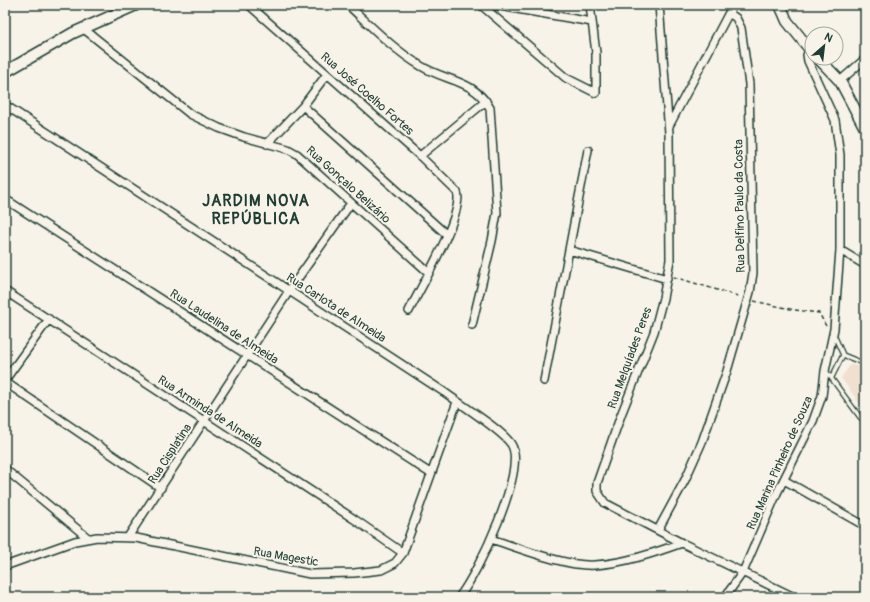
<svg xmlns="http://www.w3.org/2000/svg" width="870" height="602" viewBox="0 0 870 602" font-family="Pangolin,sans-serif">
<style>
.built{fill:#f1e0cf}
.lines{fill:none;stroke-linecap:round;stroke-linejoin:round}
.lane-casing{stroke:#1f3d34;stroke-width:6}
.street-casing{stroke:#1f3d34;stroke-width:10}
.secondary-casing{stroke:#1f3d34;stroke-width:13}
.path{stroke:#1f3d34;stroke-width:1.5;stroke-dasharray:4 3;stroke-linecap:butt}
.lane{stroke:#f7f3e8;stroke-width:3.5}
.street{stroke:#f7f3e8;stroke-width:7}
.secondary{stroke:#f7f3e8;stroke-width:10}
.labels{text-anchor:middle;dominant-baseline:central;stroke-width:4;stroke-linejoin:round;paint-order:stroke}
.street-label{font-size:12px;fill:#1f3d34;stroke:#f7f3e8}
.district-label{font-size:16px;font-weight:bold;letter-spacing:1px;fill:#1f3d34;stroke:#f7f3e8}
</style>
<rect width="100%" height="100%" fill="#f7f3e8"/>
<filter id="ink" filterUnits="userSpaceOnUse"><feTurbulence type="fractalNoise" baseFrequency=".025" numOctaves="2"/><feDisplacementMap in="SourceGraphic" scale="8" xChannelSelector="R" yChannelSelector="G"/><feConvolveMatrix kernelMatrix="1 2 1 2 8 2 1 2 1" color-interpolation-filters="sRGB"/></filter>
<g filter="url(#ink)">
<!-- built -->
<path class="built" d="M850,365L865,367V411L841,378Z"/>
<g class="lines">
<!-- lane casing -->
<g class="lane-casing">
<path id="lane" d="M834,335L843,355L865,364
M826,371L865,424
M832,377L843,355"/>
</g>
<!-- street casing -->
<g class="street-casing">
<path id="street" d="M249,5L420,156L457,192C465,212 420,289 409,311
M348,5C371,26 394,50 421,66C447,82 473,79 490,108L497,213L492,241L472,325
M481,5L566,78L596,93V53L590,5
M493,5L592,22
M659,5L669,133L670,260L663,298L654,332L621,415L597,483V491L605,503L682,543L794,597
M84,29L190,114L219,128L244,137L288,149L297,154L428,272
M840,81L865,59
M5,105L444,392C459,403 502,430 511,444C528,469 477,575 459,597
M303,106L447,235
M669,126L733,5
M267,144L303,106L327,74
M420,156L486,101
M5,199L430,473
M569,250L667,279
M840,250L865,265
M5,291L354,519L403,553
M5,380L49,319
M544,381L588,150
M5,382L161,488
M5,469L88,538
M784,480L865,526
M658,530L685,480L702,442L727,371L750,292L753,273L749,84L741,28L736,18L729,13
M128,537L289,291L351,203
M491,539C519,548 567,567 595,565C625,563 654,553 682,543
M5,566L75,541L97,537L136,538L310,574L354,573L381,570L395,563L403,553L457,402
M725,597L743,572L777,493L813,421L822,396L825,371L834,329L840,250V155L835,120L808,61L807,55L810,50"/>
</g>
<!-- secondary casing -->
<g class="secondary-casing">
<path id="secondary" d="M780,5L787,21L812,52
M818,58L840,81L865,128
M5,72L73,33L136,5"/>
</g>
<!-- path -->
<path class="path" d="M674,277L741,297
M754,301L795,310L819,313L826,326"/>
<!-- lane -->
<use href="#lane" class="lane"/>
<!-- street -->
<use href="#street" class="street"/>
<!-- secondary -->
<use href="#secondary" class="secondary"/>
</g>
</g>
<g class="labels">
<!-- street labels -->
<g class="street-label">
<text transform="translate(367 94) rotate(41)">Rua José Coelho Fortes</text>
<text transform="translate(348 185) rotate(42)">Rua Gonçalo Belizário</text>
<text transform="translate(740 206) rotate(-91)">Rua Delfino Paulo da Costa</text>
<text transform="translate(336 308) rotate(33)">Rua Carlota de Almeida</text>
<text transform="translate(224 327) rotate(33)">Rua Laudelina de Almeida</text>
<text transform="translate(630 358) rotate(-70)">Rua Melquíades Peres</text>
<text transform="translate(210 412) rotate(33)">Rua Arminda de Almeida</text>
<text transform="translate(170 454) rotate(-57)">Rua Cisplatina</text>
<text transform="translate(780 463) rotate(-66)">Rua Marina Pinheiro de Souza</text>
<text transform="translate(286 557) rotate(10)">Rua Magestic</text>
</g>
<!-- district labels -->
<g class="district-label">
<text x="256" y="201">JARDIM NOVA<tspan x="256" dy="18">REPÚBLICA</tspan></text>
</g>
</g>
<!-- margin -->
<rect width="870" height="602" fill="none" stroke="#f7f3e8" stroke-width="20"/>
<rect x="10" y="10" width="850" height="582" fill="none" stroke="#1f3d34" stroke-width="1.5" filter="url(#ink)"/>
<!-- north arrow -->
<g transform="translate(824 46) rotate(28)"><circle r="19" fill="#f7f3e8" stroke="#a1aaa0"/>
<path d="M0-3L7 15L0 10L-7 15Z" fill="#1f3d34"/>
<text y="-6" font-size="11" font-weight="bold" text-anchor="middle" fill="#1f3d34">N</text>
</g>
</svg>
